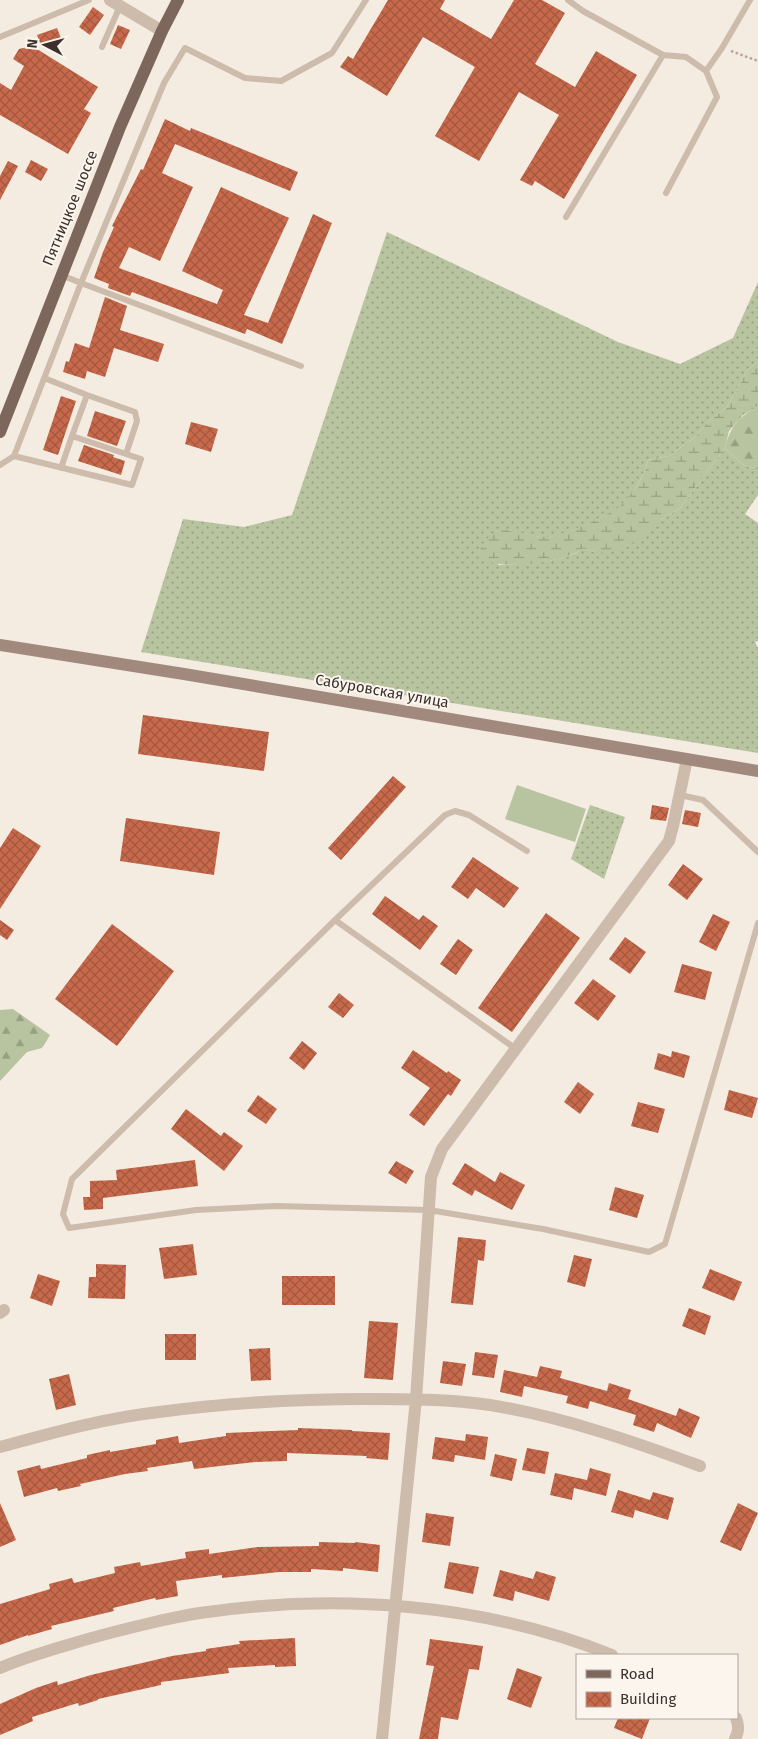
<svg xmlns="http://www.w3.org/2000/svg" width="758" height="1739" viewBox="0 0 758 1739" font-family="'Fira Sans',sans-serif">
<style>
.grass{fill:url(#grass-dots)}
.forest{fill:url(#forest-firs)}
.wetland{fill:url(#wetland-marsh)}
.garden{fill:#b8c4a0}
.building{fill:url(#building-cross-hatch)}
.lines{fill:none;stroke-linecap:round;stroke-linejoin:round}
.path{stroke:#b9a596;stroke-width:2.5;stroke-dasharray:2.5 2.5;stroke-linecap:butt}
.lane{stroke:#cdbbac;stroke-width:6}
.street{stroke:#cdbbac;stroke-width:12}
.secondary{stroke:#a18a7d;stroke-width:12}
.primary{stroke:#7d675c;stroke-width:12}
.labels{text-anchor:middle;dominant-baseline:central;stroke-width:4;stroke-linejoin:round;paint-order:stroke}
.street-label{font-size:15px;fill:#3b302b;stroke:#fbf5ee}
</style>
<defs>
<pattern id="grass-dots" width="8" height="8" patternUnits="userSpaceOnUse" patternTransform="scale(1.25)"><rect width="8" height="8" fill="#b8c4a0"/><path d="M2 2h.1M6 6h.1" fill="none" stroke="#97a083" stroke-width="1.8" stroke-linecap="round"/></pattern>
<pattern id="forest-firs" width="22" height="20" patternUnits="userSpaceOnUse" patternTransform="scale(1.25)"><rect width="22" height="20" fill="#b8c4a0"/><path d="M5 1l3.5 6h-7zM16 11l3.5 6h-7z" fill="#97a083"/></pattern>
<pattern id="wetland-marsh" width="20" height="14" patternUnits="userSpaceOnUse" patternTransform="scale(1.25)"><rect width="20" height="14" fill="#b8c4a0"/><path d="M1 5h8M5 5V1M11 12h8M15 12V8" fill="none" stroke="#97a083"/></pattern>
<pattern id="building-cross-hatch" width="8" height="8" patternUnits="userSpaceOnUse" patternTransform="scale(1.25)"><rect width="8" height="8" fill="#c8694b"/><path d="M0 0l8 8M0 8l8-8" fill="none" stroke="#a4573f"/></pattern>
</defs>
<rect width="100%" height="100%" fill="#f4ebe1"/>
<!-- grass -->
<path class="grass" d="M387,232L618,342L680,364L733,338L758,282V362L748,369L727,407L710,420L695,437L669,456L648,460C645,475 632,496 621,506C609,516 565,535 550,537C536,538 521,533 508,530L498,565C527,563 558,564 583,549L594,552L662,519L680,508L725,448L742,464L752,468L758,466V495L745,514L758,523V641L755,642L758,648V753L141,652L183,519L244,527L292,515Z
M590,805L625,817L604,879L571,859Z"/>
<!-- forest -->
<path class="forest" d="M758,406V466L752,468L742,464L725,448C731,425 738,418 758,406Z
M13,1009L50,1035L42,1048L27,1052L0,1081V1010Z"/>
<!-- wetland -->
<path class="wetland" d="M758,362V406L743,415L729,431L725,448L680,508L662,519L626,548L605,553L594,552L583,549C561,562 526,566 500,564C493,564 485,559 478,557C481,546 487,535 499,531C515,527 532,538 548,537C562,536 611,515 621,505C633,494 645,476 648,460L669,456L695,437L710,420L727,407L748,369Z"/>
<!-- garden -->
<path class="garden" d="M517,785L586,809L575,842L505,819Z"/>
<!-- building -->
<path class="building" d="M388,0H445L440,9L491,39L514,0H542L565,13L535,64L575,87L596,51L637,75L564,199L535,181L532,186L520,180L559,115L519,92L479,161L435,136L475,67L423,37L387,96L340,67L348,56L353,59Z
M93,7L104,15L90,35L79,27Z
M118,25L130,30L121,49L110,44Z
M57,28L61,38L41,46L37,35Z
M32,46L98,87L84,109L91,113L68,154L0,115V83L11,90L24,66L13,59L19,49Z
M165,119L190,131L191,128L298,172L290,191L175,144L162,173L193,187L160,261L129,247L119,268L217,304L223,290L182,271L221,187L289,218L244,315L268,323L313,214L332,223L282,344L247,329L245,334L132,292L130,296L108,288L109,284L94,278L103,252L114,227L112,226L141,169L143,170Z
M31,160L48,169L41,181L25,172Z
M8,161L18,166L0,200V176Z
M105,297L127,306L120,330L164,344L158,362L114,348L105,377L87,371L85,379L63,372L66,361L69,362L75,343L89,348Z
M61,396L76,401L58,455L43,450Z
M95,411L126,421L117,446L87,436Z
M191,422L218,429L211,452L185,444Z
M84,445L114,455L113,457L125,461L121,475L78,461Z
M143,715L269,732L264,771L138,754Z
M393,776L406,787L341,860L328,848Z
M652,805L669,808L666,821L650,819Z
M685,810L701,813L698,827L682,824Z
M126,818L220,832L214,875L120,861Z
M13,828L41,846L0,909V848Z
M473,857L519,888L504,908L476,888L468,899L451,887Z
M683,864L703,879L687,900L668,885Z
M385,896L419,920L423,915L438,926L420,950L372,914Z
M546,913L580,938L512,1032L478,1008Z
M713,914L730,922L716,951L699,942Z
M0,920L14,930L7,940L0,935Z
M112,924L174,971L117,1046L55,999Z
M625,937L646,952L630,974L609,959Z
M458,939L473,950L456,975L440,964Z
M682,964L712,972L705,1000L674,992Z
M593,979L616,996L598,1021L574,1003Z
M339,993L354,1005L343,1018L328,1007Z
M302,1041L317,1053L304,1070L289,1058Z
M413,1050L447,1073L448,1071L461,1080L451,1096L448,1094L424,1126L409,1115L430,1088L401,1068Z
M672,1051L690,1056L684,1078L654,1069L658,1053L671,1057Z
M578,1082L594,1094L580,1114L564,1102Z
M729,1090L758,1098L752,1118L724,1110Z
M258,1095L277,1109L266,1124L247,1111Z
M638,1102L665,1109L658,1133L631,1126Z
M186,1109L221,1136L224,1132L243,1146L224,1171L171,1129Z
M195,1160L198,1186L103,1198V1209L84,1210L83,1197H90V1181L117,1180L116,1170Z
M396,1161L414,1171L406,1184L388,1173Z
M465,1163L495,1182L500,1172L525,1185L512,1210L475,1190L472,1196L452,1184Z
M615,1187L644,1195L637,1218L609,1210Z
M458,1237L486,1240L484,1261L478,1260L473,1305L451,1303Z
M193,1244L197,1275L164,1279L159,1248Z
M574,1255L592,1259L585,1287L567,1282Z
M96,1264L126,1265L125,1299L88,1298L89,1277H96Z
M710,1269L742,1282L734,1301L702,1288Z
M38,1274L60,1281L52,1306L30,1298Z
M282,1276H335V1305H282Z
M689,1308L711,1316L705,1335L682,1326Z
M369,1321L398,1323L393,1380L364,1378Z
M165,1334H196V1360H165Z
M270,1348L271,1380L251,1381L249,1349Z
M475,1352L498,1355L494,1378L472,1375Z
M443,1361L466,1364L462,1386L440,1383Z
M540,1366L562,1371L560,1378L607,1391L609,1383L631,1390L628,1399L676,1416L679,1408L700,1417L691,1438L657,1423L654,1432L633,1425L636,1415L590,1401L588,1409L566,1403L568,1396L524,1386L522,1397L500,1392L504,1370L537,1377Z
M69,1374L76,1405L56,1410L49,1379Z
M298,1428L352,1430V1431L390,1433L388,1460L366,1458L367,1456L287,1453V1461L255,1462L194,1469L192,1461L147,1468L148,1471L125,1474L80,1484L81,1486L58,1491L57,1488L24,1497L17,1471L40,1465L41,1469L87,1458V1455L110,1450V1452L156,1444V1440L178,1436L179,1443L226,1436V1433L298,1430Z
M466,1434L488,1437L485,1460L455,1455L454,1462L432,1459L435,1437L465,1441Z
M527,1448L549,1452L545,1474L522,1470Z
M495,1454L517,1459L512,1481L490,1476Z
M590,1468L611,1474L606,1496L574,1488L572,1500L550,1495L555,1473L587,1480Z
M618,1490L650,1500L653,1492L674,1498L668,1520L635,1510L633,1518L611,1512Z
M0,1503L16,1540L0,1547Z
M738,1503L758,1513L741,1551L720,1542Z
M426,1513L454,1517L450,1546L422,1542Z
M319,1542L355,1543V1542L380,1545L378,1572L343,1568V1571L311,1569V1572H279L222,1578V1575L176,1581L178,1596L156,1600L155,1598L113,1608L114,1611L51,1626L52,1629L28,1636V1635L0,1645V1604L50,1589L49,1584L72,1578L74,1583L115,1573L114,1567L140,1562L141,1566L186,1558L185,1552L209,1549V1554L258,1547L319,1546Z
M449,1562L479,1567L473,1594L444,1588Z
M500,1570L533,1579L536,1571L556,1577L549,1601L515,1591L513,1601L493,1596Z
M295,1638L296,1666L275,1667V1665L228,1668L229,1673L161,1682V1685L98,1699V1700L79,1706L78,1703L32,1717L33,1721L0,1735V1704L36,1688L57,1681L58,1685L91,1675L172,1656L206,1651V1649L240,1644L239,1641Z
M430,1639L483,1646L479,1670L469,1669L458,1720L441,1717L438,1739H419L434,1666L426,1665Z
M517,1668L542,1677L531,1708L507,1699Z
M618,1718H650L642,1739L614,1728Z"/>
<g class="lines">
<!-- path -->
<path class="path" d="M731,51L758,61"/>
<!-- lane -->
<path class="lane" d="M568,0L583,11L663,55L686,57L706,71L717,97L666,193
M0,37L89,0
M102,47L120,6
M706,71L722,48L750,0
M566,217L663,55
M301,366L81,283L164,83L185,48L245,78L281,81L332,53L366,0
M44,378L87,395L135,412L137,421L126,454
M14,456L81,283L61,275
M0,465L14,456L132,485L141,459L72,436L87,395
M61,468L72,436
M680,795L703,800L758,852
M335,920L445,815L455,811L469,815L527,851
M516,1049L335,920L72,1179L63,1214L69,1228L196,1210L276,1206L429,1210L543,1229L649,1252L665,1244L758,923"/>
<!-- street -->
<path class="street" d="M110,0L162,31
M0,1313L4,1310
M0,1447C52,1433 105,1418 159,1412C227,1403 297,1399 366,1399C405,1399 451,1399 490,1405C563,1417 632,1441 700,1466
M0,1668C23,1658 47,1651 71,1644C100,1635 129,1628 159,1621C173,1618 186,1615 200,1613C335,1593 484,1603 612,1655
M382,1739L416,1399L431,1177L442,1149L669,841L673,826L687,759
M735,1739C739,1731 739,1726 736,1718"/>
<!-- secondary -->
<path class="secondary" d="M0,645L184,674L758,771"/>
<!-- primary -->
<path class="primary" d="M0,432L120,127L162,31L178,0"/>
</g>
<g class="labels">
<!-- street labels -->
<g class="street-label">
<text transform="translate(70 208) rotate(-68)">Пятницкое шоссе</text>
<text transform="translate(382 691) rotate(10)">Сабуровская улица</text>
</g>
</g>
<!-- legend -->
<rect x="576" y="1654" width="162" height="65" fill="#fbf5ee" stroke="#aea6a0"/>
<rect x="586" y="1670" width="25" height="8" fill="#7d675c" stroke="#aea6a0"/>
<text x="620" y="1679" font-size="15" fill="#3b302b">Road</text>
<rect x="586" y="1692" width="25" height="15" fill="url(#building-cross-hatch)" stroke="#aea6a0"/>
<text x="620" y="1704" font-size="15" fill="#3b302b">Building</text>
<!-- north arrow -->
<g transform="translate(45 45) rotate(276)" stroke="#fbf5ee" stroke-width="4" paint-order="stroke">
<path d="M0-4L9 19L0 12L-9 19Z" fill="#3b302b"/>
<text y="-8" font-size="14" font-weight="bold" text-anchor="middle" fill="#3b302b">N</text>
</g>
</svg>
